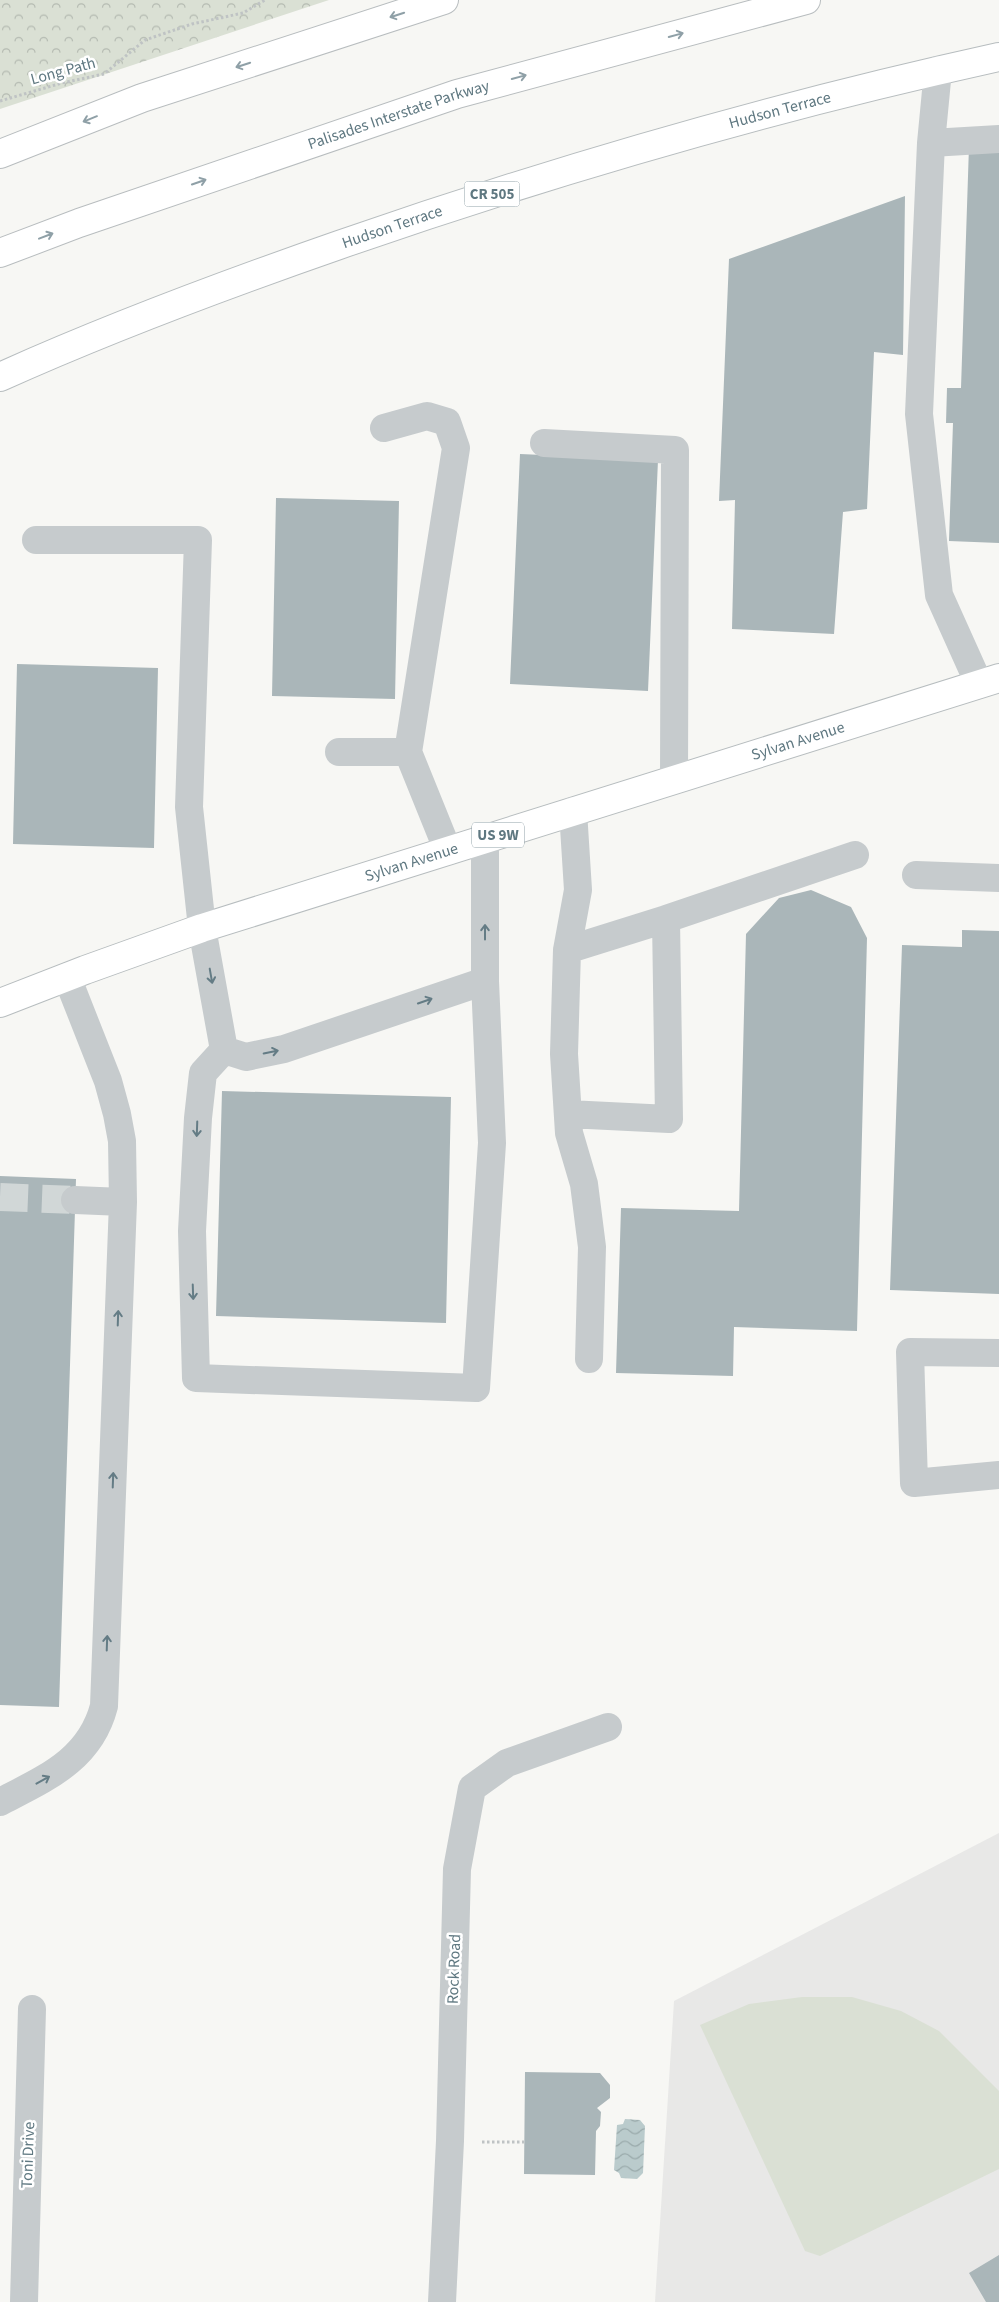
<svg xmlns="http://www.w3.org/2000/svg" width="999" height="2302" viewBox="0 0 999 2302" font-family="'Source Sans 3',sans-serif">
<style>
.built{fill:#e8e8e7}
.green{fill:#dae0d4}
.forest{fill:url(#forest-crowns)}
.water{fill:url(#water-waves)}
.building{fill:#aab6b9}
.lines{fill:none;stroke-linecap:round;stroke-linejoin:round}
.minor-tunnel{stroke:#d1d7d7;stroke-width:28;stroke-dasharray:28 14;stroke-linecap:butt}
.major-casing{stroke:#b7bdbf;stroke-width:30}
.highway-casing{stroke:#b8bdbf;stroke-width:30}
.path{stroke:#bfc3c4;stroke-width:3;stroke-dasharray:2.5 2.5;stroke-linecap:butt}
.minor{stroke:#c6cbcd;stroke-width:28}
.major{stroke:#fff;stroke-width:28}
.highway{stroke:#fff;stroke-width:28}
.oneway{stroke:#8fa0a7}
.oneway2{stroke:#647c85}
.labels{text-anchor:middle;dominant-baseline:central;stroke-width:5;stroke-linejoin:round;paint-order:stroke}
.shield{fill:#fff;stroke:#8fa0a7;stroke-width:1}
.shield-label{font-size:15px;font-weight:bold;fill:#5f7881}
.street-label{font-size:16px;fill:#5f7881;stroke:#fff}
</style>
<defs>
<pattern id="forest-crowns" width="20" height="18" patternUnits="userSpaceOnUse" patternTransform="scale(1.25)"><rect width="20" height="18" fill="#dae0d4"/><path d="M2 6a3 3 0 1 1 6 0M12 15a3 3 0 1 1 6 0" fill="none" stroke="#b4bab1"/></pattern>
<pattern id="water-waves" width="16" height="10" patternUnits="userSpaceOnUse" patternTransform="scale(1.25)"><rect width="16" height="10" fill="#bacbcc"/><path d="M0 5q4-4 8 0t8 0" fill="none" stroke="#9aaaab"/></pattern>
</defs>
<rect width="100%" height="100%" fill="#f7f7f4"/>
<!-- built -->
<path class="built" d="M999,1833V2302H655L674,2001Z"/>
<!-- green -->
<path class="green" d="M802,1997H852L901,2011L939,2031L999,2091V2169L820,2256L805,2251L700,2025L749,2004Z"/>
<!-- forest -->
<path class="forest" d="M0,0H329L0,109Z"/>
<!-- water -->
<path class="water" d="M625,2119L640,2120L645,2126L643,2173L637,2179L621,2178L619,2173L614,2170L617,2125L623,2124Z"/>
<!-- building -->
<path class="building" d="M969,146L999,148V543L949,541L953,423H946L947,388H961Z
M905,196L903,355L874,352L867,509L843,512L834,634L732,629L735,500L719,501L729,259Z
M520,454L658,460L648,691L510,684Z
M276,498L399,501L395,699L272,696Z
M17,664L158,668L154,848L13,844Z
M811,890L851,907L867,938L857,1331L734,1327L733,1376L616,1373L621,1208L739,1211L746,934L779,898Z
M962,930L999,931V1294L890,1290L902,945L962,947Z
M222,1091L451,1097L446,1323L216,1316Z
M0,1176L76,1179L59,1707L0,1705Z
M525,2072L600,2073L610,2085V2098L597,2108L601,2112L600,2126L596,2131L595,2175L524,2174Z
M999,2255V2302H986L969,2273Z"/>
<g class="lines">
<!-- minor-tunnel -->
<path class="minor-tunnel" d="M0,1197L75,1200"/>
<!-- major casing -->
<g class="major-casing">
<g id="major">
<path id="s1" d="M0,377C111,327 224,285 339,245C555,170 776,106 999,57"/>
<path id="s2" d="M0,1003L85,970L202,928L999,678"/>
</g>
</g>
<!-- highway casing -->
<g class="highway-casing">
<g id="highway">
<path d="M0,154L142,98L444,0"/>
<path id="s3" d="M0,253L79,223L457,94L806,0"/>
</g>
</g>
<!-- path -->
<path class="path" d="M0,101L62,83L104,74L145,40L192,24L243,13L265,0
M482,2142H524"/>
<!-- minor -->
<path class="minor" d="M938,70L931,143L919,414L939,595L979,684
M931,143L999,139
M384,428L427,416L447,422L456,448L408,752L448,851
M544,443L675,450L674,779
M36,540H198L189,807L202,928L224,1050L203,1073L198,1118L192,1231L196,1378L476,1388L492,1143L485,981V839
M339,752H408
M573,811L578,890L567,950L564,1054L569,1133L584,1184L592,1247L589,1359
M916,875L999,878
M567,950L666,919
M224,1050L246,1057L284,1049L485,981
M568,1114L669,1119L666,919L855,855
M75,1200L123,1202
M999,1353L910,1352L914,1483L999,1475
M0,1802C46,1778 90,1760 104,1706L123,1202L122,1141L117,1114L108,1081L67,977
M24,2302L32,2009
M442,2302L450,2141L457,1869L472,1788L507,1763L608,1727"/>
<!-- major -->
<use href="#major" class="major"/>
<!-- highway -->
<use href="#highway" class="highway"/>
</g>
<!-- one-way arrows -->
<defs><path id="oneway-shaft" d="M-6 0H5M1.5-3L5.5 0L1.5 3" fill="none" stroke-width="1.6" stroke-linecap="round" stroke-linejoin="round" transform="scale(1.25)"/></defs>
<g class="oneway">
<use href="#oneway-shaft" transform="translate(397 15) rotate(162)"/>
<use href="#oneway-shaft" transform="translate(676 35) rotate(-15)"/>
<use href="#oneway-shaft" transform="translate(243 65) rotate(162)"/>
<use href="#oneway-shaft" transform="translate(519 77) rotate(-15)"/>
<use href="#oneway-shaft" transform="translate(90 119) rotate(158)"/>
<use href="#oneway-shaft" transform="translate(199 182) rotate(-19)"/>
<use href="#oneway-shaft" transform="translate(46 236) rotate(-21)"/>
</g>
<g class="oneway2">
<use href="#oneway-shaft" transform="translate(485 932) rotate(-90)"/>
<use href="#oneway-shaft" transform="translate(211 976) rotate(80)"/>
<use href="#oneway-shaft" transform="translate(425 1001) rotate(-19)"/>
<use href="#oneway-shaft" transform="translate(271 1052) rotate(-12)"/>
<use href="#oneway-shaft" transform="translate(197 1129) rotate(92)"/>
<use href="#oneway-shaft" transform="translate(193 1292) rotate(88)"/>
<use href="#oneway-shaft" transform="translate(118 1318) rotate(-88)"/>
<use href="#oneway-shaft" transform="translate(113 1480) rotate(-88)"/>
<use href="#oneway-shaft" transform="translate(107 1643) rotate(-88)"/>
<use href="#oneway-shaft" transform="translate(43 1780) rotate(-29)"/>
</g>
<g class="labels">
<!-- shield labels -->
<g class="shield">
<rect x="464.5" y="181.5" width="55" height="25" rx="4"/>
<rect x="472" y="822.5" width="52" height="25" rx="4"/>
</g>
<g class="shield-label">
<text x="492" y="194">CR 505</text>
<text x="498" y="835">US 9W</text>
</g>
<!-- street labels -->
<g class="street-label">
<text transform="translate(63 71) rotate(-15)">Long Path</text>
<text stroke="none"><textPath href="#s1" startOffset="825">Hudson Terrace</textPath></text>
<text stroke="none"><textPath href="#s3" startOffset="422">Palisades Interstate Parkway</textPath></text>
<text stroke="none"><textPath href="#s1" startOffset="420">Hudson Terrace</textPath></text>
<text stroke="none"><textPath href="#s2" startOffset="840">Sylvan Avenue</textPath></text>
<text stroke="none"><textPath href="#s2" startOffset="435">Sylvan Avenue</textPath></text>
<text transform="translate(454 1969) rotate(-88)">Rock Road</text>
<text transform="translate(28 2155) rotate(-88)">Toni Drive</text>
</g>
</g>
</svg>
